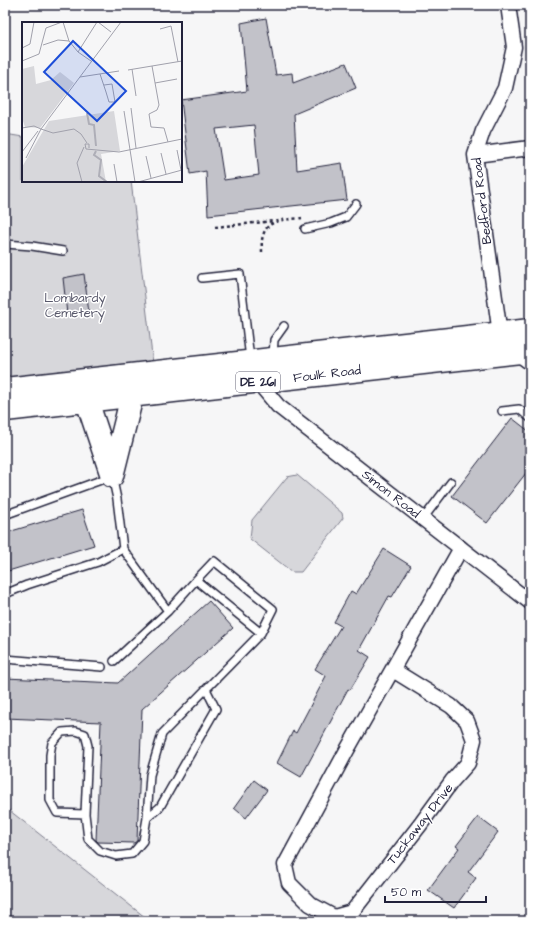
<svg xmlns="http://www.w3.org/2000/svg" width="535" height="926" viewBox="0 0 535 926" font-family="'Architects Daughter',sans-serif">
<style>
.green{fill:#d7d7db;stroke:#7c7c8b}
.building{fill:#c2c2c9;stroke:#22223b;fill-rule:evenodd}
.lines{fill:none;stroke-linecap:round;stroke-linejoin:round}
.service-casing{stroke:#22223b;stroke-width:10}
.minor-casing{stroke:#22223b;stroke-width:17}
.primary-casing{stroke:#22223b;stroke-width:25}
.path{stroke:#22223b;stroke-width:2.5;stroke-dasharray:3 3;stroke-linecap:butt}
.service{stroke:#fff;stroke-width:7}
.minor{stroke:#fff;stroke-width:14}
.primary{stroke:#fff;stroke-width:22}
.labels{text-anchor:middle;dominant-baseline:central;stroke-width:3;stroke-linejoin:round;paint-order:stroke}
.shield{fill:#fff;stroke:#646476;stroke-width:1}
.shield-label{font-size:12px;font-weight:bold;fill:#22223b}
.street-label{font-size:13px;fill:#22223b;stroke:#fff}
.park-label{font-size:13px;fill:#58586b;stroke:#fff}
.inset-river{fill:none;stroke:#aeaeb7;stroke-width:2}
.inset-road{fill:none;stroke:#a1a1ac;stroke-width:1}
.view{fill:#1d4ed8;fill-opacity:0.15;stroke:#1d4ed8;stroke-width:2}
.inset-edge{fill:none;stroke:#22223b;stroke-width:2}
</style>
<rect width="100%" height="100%" fill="#f6f6f7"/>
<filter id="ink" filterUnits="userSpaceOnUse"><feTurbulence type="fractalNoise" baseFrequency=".025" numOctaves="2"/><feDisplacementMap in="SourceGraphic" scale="8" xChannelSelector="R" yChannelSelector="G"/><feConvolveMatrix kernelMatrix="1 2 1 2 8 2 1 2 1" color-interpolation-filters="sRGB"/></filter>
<g filter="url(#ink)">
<!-- green -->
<path class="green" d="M5,134L23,137V181H131L154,372L5,389Z
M297,475L342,513L343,518L301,572H292L250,539L252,520L287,477Z
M5,807L150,921H5Z"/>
<!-- building -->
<path class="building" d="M266,18L276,75L292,73L293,83L346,63L356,88L294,114L297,170L342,163L347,200L208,215L206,171L190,174L181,100L247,91L241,23ZM254,125L259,175L224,180L216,129Z
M84,274L89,313L67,314L63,278Z
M512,418L530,432V468L487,523L452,496Z
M82,510L94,545L5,572V533Z
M384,549L411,566L392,597L389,596L359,650L370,657L350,690L348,689L301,777L277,763L293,731L296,733L326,676L315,669L341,626L334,622L351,591L356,594Z
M209,601L233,628L142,709L137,841L134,843L98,842L96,840L101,722L5,718V678L118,683Z
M254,780L267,790L246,818L234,808Z
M478,817L498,832L468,872L476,878L454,908L428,890L459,848L456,846Z"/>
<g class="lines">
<!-- service casing -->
<g class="service-casing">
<path id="service" d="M305,229L331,223L346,217L356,204
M5,244L32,246L63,251
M202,278L240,274L250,359
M273,357L274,340L284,326
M518,358L530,367
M502,411L519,409L530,418
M5,514L10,513L112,476L117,499L123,549L98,562L27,585L5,594
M423,519L451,482
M123,549L168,611
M196,580L214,561L273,609L261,633
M5,659L102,667
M85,814L57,813L50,800V755L52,743L62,732L76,731L85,734L88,746L85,814L88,839L100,851L116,856L132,854L143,841L147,818L150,775L162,734L261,633L196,580L168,611L114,661
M147,818L160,807L216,709L206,689"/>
</g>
<!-- minor casing -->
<g class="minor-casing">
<path id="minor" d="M475,155L530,148
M504,341L500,334L475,155L483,131L505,88L514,47L508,5
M258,382L278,406L530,602
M393,670L451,706L467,721L474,740L468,763L452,781L420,825L352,912L334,917L310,904L289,883L285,865L347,750L461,548"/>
</g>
<!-- primary casing -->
<g class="primary-casing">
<path id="primary" d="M5,389L530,330
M87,401L112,476
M5,410L530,351
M112,476L132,396"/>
</g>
<!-- path -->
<path class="path" d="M215,227L274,221
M262,252C262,247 261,241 263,236C267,218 287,220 302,218"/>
<!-- service -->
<use href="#service" class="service"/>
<!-- minor -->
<use href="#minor" class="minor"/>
<!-- primary -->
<use href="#primary" class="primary"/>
</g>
</g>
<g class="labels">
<!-- shield labels -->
<rect class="shield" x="236" y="372" width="44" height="20" rx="3"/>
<g class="shield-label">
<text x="258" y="382">DE 261</text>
</g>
<!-- street labels -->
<g class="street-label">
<text transform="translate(482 201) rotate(-97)">Bedford Road</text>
<text transform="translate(327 374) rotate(-7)">Foulk Road</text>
<text transform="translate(391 494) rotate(38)">Simon Road</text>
<text transform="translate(420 824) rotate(-52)">Tuckaway Drive</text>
</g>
<!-- park labels -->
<g class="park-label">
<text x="75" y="298">Lombardy<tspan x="75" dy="15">Cemetery</tspan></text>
</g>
</g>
<!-- overview -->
<g transform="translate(22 22)">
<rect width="160" height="160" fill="#f6f6f7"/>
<path d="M12,44L14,62L29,58L38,50L52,61L18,106L3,105L0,96V47ZM92,89L98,129L79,132L84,160H0V145L27,99Z" fill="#d7d7db"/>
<path class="inset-river" d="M65,91L67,102L72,103L74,124M74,129L72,133L79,138L77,154L85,160"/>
<path class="inset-road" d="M41,0L47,19L56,30L69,39M76,0L89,10M138,7L149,4L156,40M21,23L36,18L47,19M0,26L8,22L12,0M56,30L75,0M0,39L17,32L24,6L40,0M130,44L137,83L135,88L127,92L129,105L142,106L146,120M110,47L114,74M106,48L160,39M78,52L84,70L87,80H93L90,62L82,63M58,55L97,49M133,61L155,57M109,86L114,126M102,89L113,160M0,106L12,104L19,107M19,107L31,111L52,107L59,112L65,121M67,126V122H63L64,127L97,130L160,117M155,128L159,148M0,130L16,109M139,131L144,152M124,134L129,156M4,136L19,107L99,0M92,142L95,160M60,160L55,141L62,125M116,160L160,148"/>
<path class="view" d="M51,19L104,69L75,99L22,50Z"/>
<rect width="160" height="160" class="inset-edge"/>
</g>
<!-- margin -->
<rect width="535" height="926" fill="none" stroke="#fff" stroke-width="20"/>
<rect x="10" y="10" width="515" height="906" fill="none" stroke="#22223b" stroke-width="1.5" filter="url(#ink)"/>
<!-- scale -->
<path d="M385 896v6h101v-6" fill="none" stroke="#22223b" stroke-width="2"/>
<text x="391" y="896" font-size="12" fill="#22223b" stroke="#ffffff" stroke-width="3" paint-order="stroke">50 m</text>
</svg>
